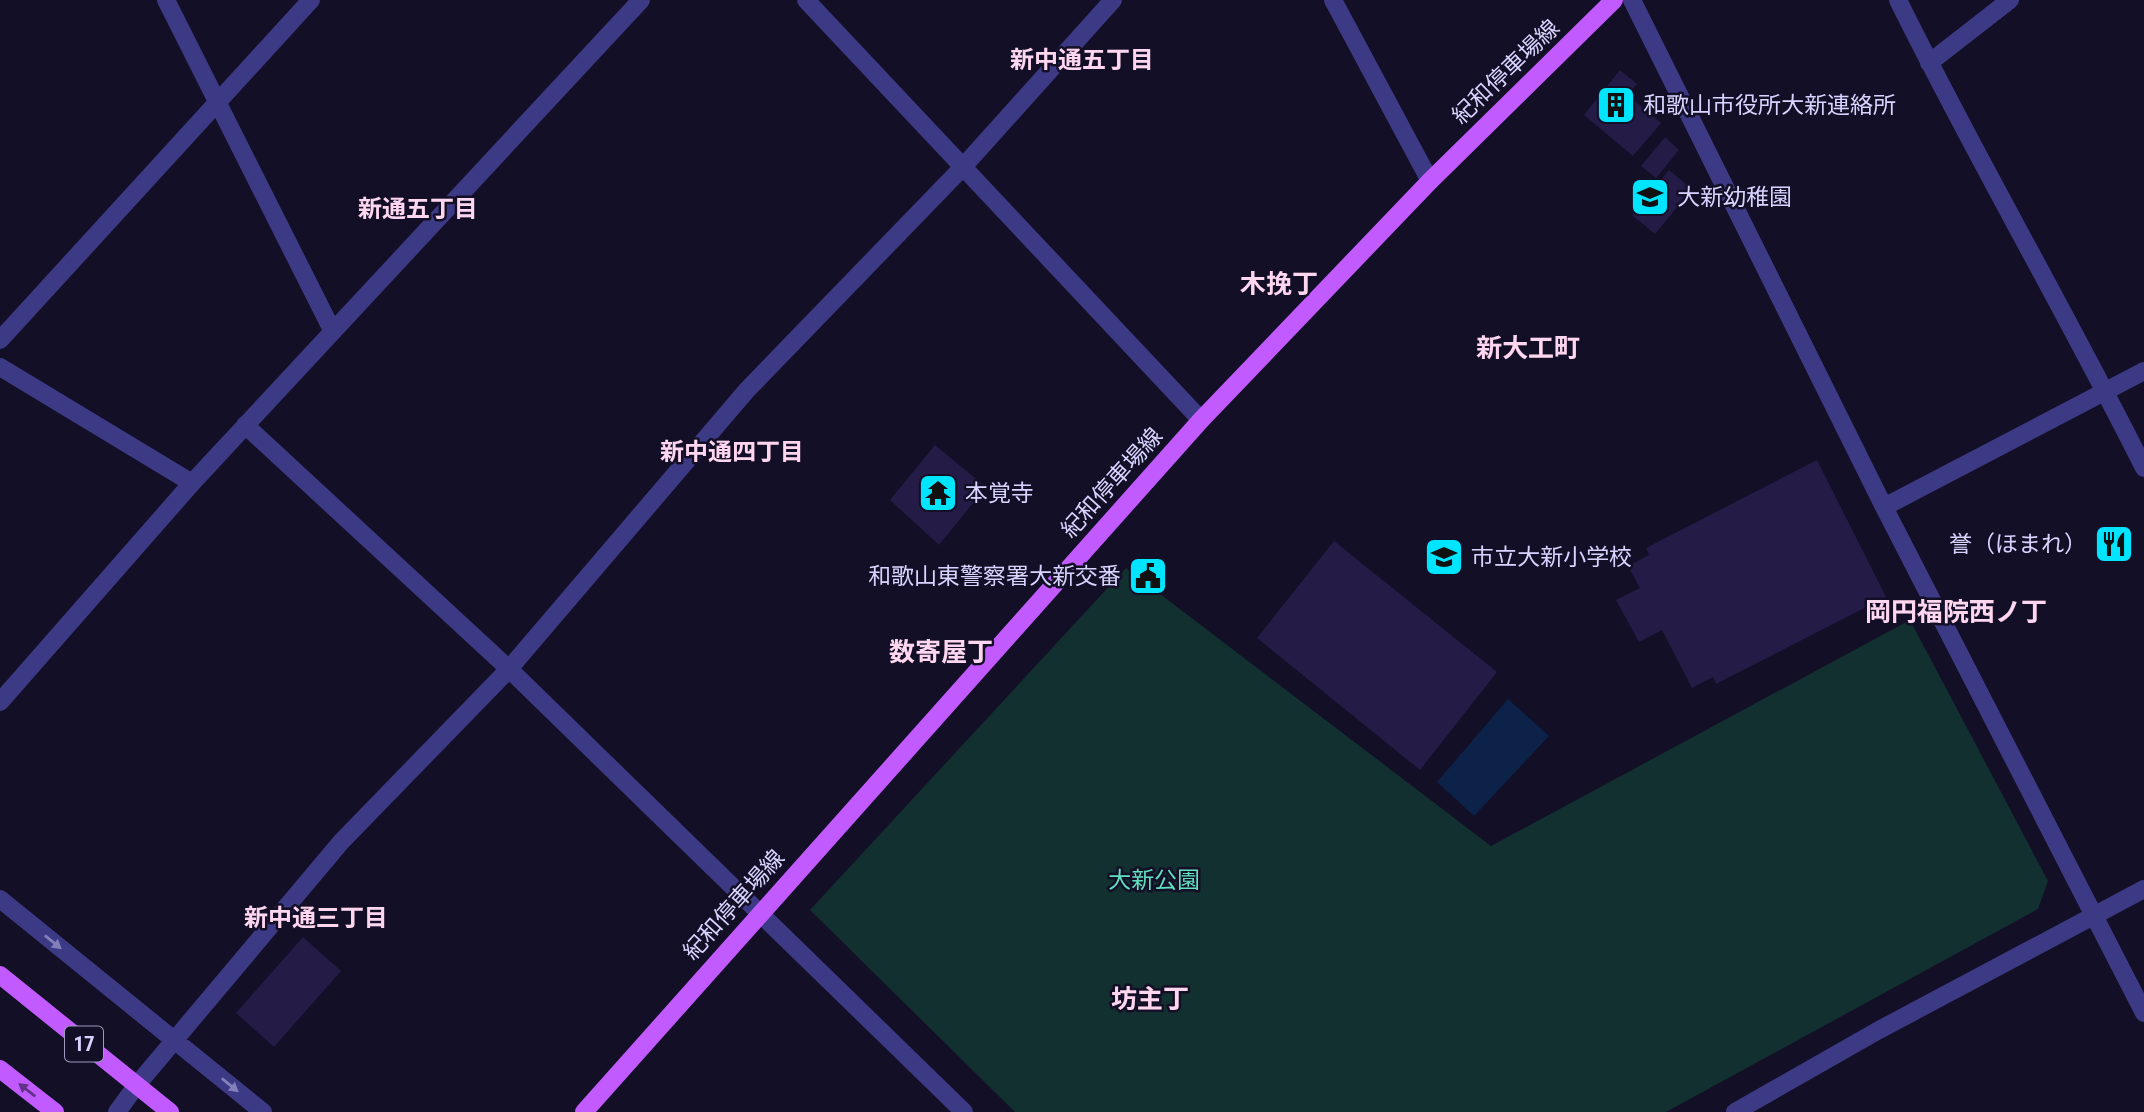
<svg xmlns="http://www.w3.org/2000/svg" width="2144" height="1112" viewBox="0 0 2144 1112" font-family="'Roboto Condensed','Noto Sans JP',sans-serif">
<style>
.green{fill:#12302f}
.water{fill:#0c2248}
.building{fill:#241b47}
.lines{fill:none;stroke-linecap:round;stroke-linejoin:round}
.minor{stroke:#3d3a85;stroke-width:18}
.major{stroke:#c25bff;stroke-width:18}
.oneway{fill:#837fbc}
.oneway2{fill:#623188}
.labels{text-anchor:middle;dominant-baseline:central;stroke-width:5;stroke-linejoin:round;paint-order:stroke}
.shield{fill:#130f26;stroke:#9e99be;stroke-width:2}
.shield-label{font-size:21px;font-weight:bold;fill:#d9d4ff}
.street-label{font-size:23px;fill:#d9d4ff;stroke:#130f26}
.poi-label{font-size:23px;fill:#d9d4ff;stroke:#130f26;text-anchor:start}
.park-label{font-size:23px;fill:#5fe0c0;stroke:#130f26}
.neighbourhood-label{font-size:24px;font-weight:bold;fill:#ffd6f0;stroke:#130f26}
.quarter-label{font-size:26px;font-weight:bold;fill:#ffd6f0;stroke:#130f26}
</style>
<rect width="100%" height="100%" fill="#130f26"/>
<!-- green -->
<path class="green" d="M1126,568L1491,846L1910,620L2048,881L2038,909L1666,1112H1015L810,910Z"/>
<!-- water -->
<path class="water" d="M1508,699L1549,736L1474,816L1437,782Z"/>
<!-- building -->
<path class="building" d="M1620,70L1637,84L1628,95L1661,123L1633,156L1584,115Z
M1665,137L1679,150L1656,178L1641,166Z
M1669,170L1692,189L1655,234L1632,215Z
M935,445L986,487L939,545L890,500Z
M1817,460L1886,597L1716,684L1713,677L1692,688L1662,630L1639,642L1616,600L1640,588L1628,566L1649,555L1646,548Z
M1334,541L1497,672L1420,770L1257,638Z
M303,937L341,971L274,1047L236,1013Z"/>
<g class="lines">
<!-- minor -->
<path class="minor" d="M166,0L332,330
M806,0L1201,420
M1333,0L1430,181
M1632,0L1884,507L2144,1013
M1898,0C1976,158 2065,310 2144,468
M1929,63L2010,0
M0,340L311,0
M0,367L192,483
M245,425L509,669L964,1112
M1884,507L2144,371
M0,702L192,483L641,0
M0,899L263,1112
M117,1112L136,1086L341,842L509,669L747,390L962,168L1113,0
M1735,1112L1879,1030L2144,889"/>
<!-- major -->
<path class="major" d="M0,975L170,1112
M0,1069L55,1112
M584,1112L1201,420L1430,181L1614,0"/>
</g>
<!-- one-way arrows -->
<defs><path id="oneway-solid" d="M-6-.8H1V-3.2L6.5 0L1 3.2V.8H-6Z" transform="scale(1.75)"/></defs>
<g class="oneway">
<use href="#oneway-solid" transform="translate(53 942) rotate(39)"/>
<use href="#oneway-solid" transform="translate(230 1085) rotate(39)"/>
</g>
<use class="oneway2" href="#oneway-solid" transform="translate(27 1090) rotate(-142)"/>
<!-- icons -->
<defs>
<g id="building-square" transform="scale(2.0125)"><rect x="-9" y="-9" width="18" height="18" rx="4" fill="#00e5ff" stroke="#130f26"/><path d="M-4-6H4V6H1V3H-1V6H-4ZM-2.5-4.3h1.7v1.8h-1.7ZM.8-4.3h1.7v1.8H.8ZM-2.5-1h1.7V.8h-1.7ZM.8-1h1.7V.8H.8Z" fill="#111"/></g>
<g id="school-square" transform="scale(2.0125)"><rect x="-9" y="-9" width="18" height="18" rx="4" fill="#00e5ff" stroke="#130f26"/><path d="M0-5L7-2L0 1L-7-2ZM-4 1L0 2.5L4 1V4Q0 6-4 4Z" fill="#111"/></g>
<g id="temple-square" transform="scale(2.0125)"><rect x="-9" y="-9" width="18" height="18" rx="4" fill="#00e5ff" stroke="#130f26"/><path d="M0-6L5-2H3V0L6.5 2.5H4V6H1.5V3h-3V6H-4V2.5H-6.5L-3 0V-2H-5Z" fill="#111"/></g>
<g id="restaurant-square" transform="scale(2.0125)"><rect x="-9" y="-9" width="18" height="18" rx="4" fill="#00e5ff" stroke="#130f26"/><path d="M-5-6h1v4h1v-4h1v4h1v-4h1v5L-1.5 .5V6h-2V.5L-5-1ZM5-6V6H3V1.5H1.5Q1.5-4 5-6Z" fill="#111"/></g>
<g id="civic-square" transform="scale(2.0125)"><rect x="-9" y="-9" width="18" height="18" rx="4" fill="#00e5ff" stroke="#130f26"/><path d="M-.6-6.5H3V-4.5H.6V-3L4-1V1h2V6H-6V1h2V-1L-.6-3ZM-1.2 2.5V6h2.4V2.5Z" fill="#111"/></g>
</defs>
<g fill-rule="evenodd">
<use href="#building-square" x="1616" y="105"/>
<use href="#school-square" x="1650" y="197"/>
<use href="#temple-square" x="938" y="493"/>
<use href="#restaurant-square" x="2114" y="544"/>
<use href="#school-square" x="1444" y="557"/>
<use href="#civic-square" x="1148" y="576"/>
</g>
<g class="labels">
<!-- shield labels -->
<rect class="shield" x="65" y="1026.5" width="38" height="35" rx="5"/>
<g class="shield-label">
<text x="84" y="1044">17</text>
</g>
<!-- street labels -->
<g class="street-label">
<text transform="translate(1506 72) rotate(-44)">紀和停車場線</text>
<text transform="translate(1112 483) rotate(-48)">紀和停車場線</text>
<text transform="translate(734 905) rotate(-48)">紀和停車場線</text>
</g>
<!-- poi labels -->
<g class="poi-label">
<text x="1643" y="105">和歌山市役所大新連絡所</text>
<text x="1677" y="197">大新幼稚園</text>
<text x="965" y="493">本覚寺</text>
<text x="2087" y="544" text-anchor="end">誉（ほまれ）</text>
<text x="1471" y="557">市立大新小学校</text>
<text x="1121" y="576" text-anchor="end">和歌山東警察署大新交番</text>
</g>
<!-- park labels -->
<g class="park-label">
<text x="1154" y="880">大新公園</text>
</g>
<!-- neighbourhood labels -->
<g class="neighbourhood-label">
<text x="1082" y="60">新中通五丁目</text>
<text x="418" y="209">新通五丁目</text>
<text x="732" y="452">新中通四丁目</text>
<text x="316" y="918">新中通三丁目</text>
</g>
<!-- quarter labels -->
<g class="quarter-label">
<text x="1279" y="284">木挽丁</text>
<text x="1528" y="348">新大工町</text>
<text x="1956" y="612">岡円福院西ノ丁</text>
<text x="941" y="652">数寄屋丁</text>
<text x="1150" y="999">坊主丁</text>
</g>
</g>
</svg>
